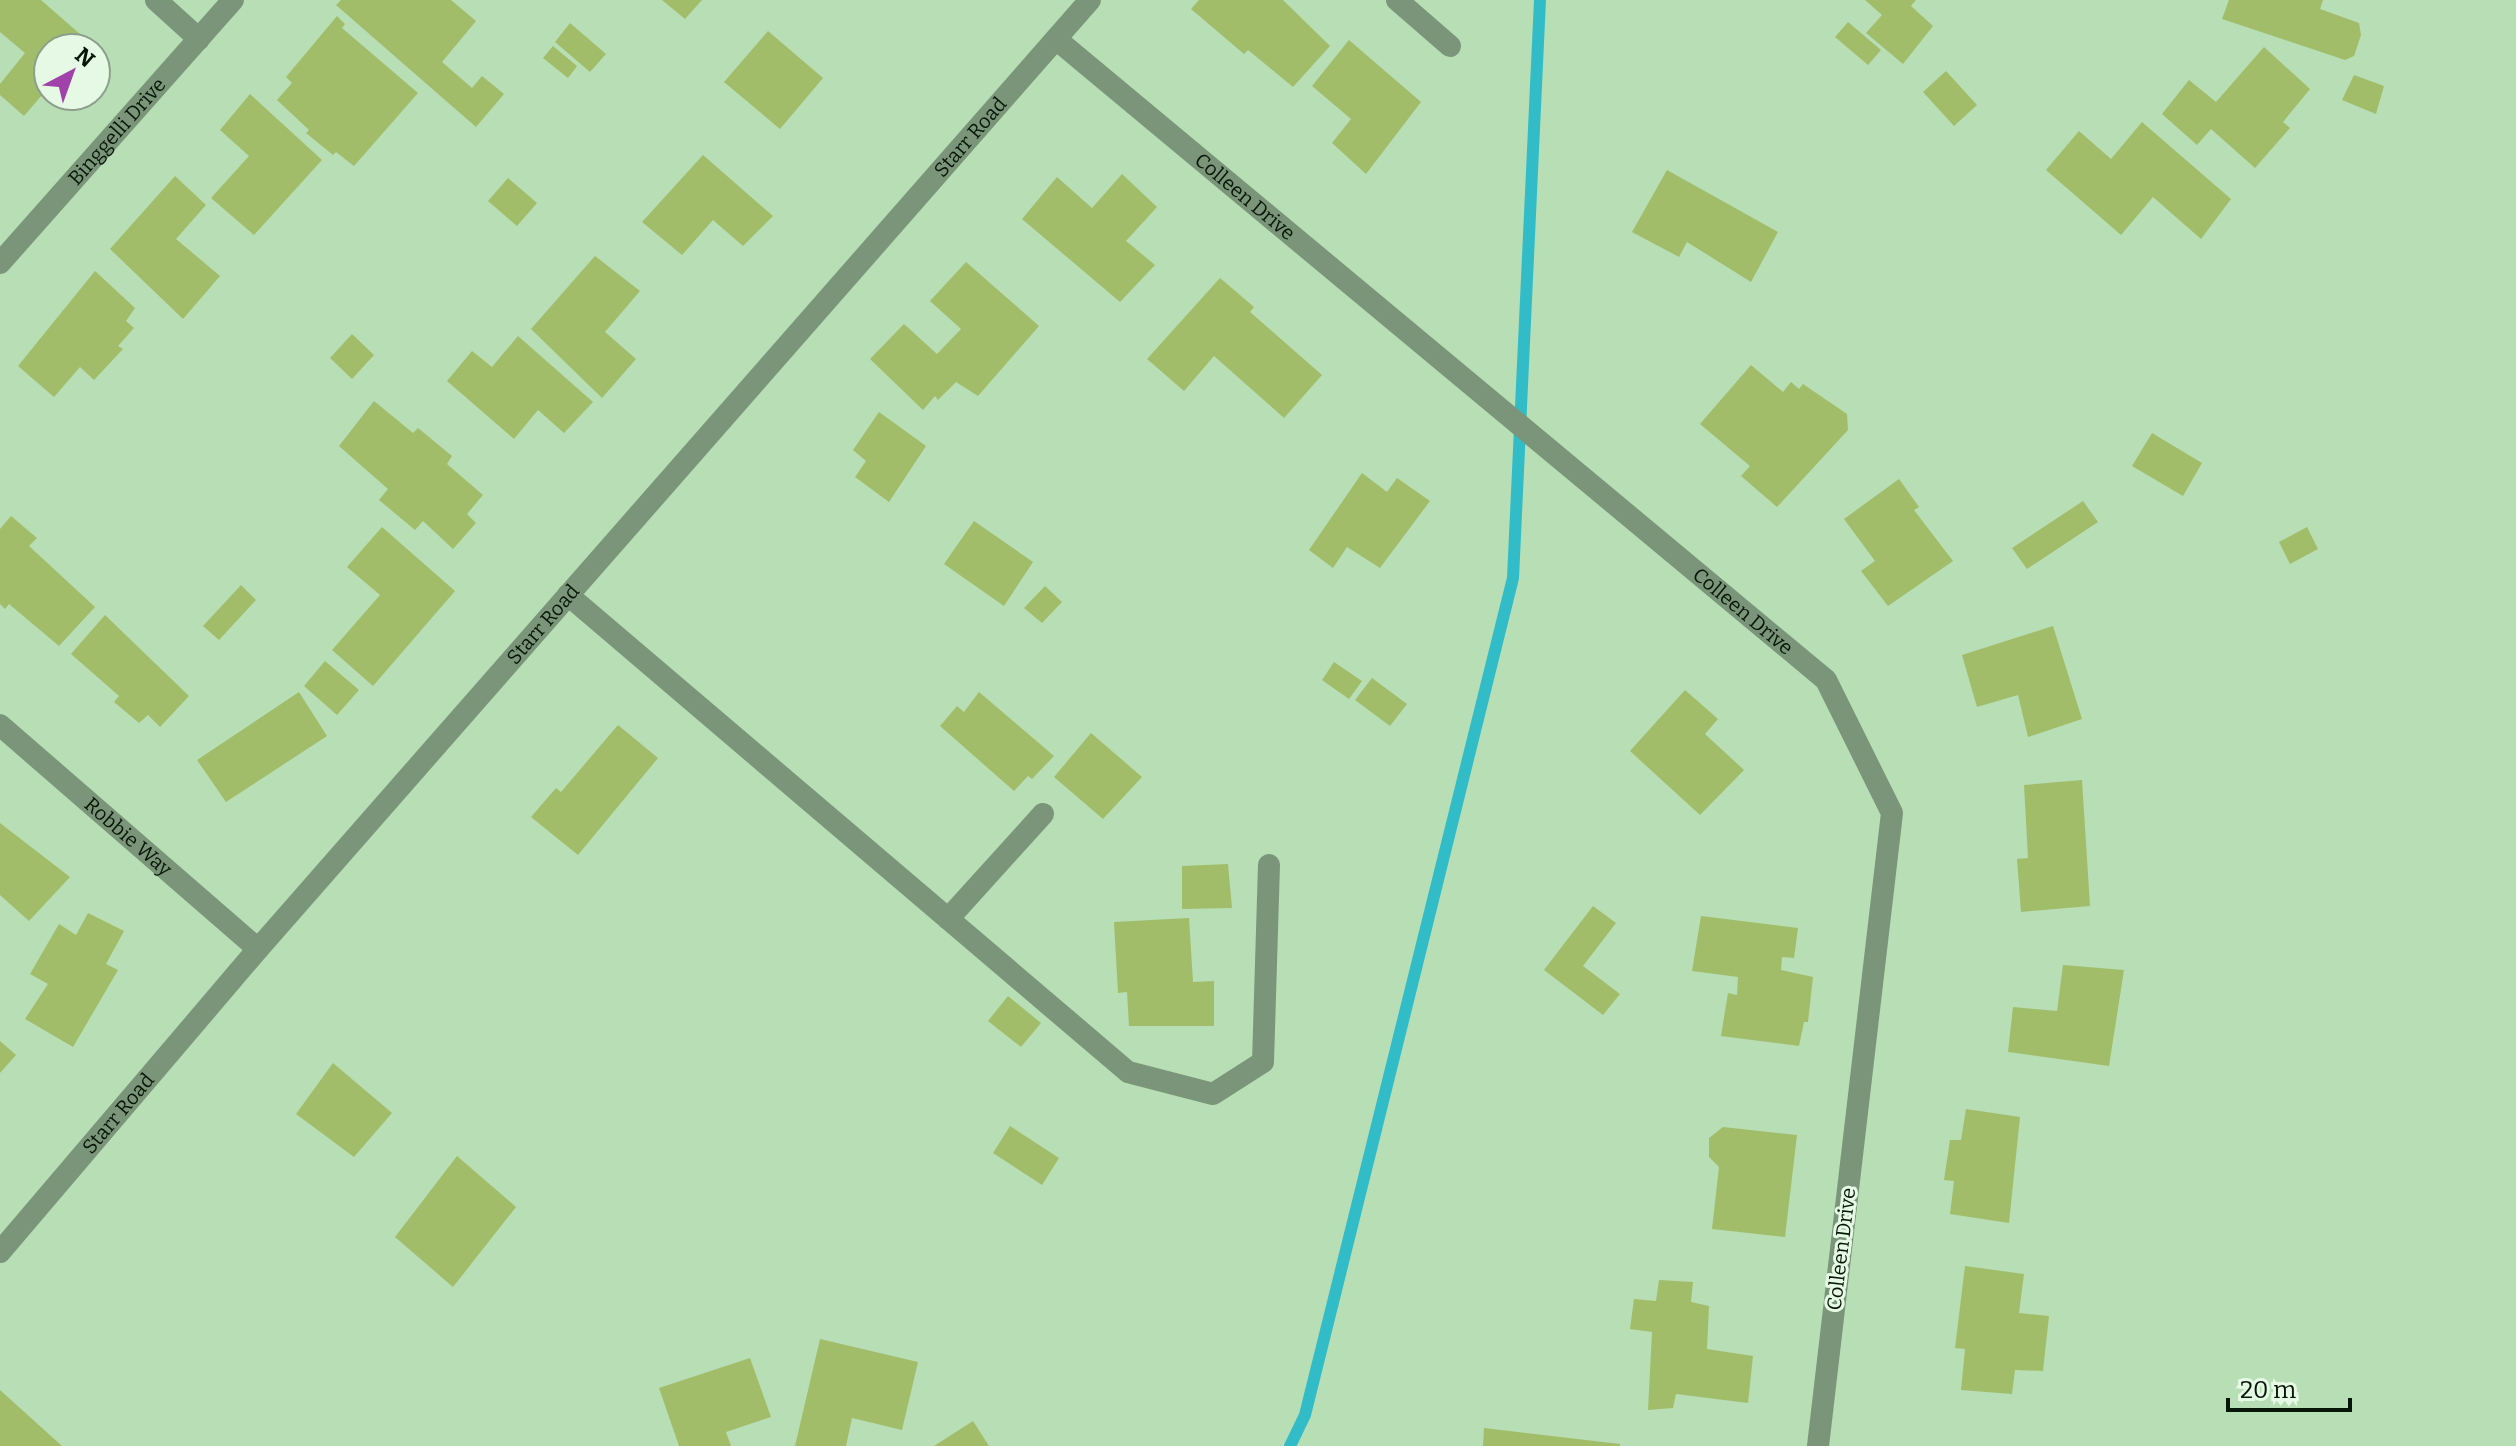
<svg xmlns="http://www.w3.org/2000/svg" width="2516" height="1446" viewBox="0 0 2516 1446" font-family="Bitter,serif">
<style>
.lines{fill:none;stroke-linecap:round;stroke-linejoin:round}
.stream{stroke:#32bcc8;stroke-width:12}
.building{fill:#a2bd6a}
.service{stroke:#7a9579;stroke-width:22}
.minor{stroke:#7a9579;stroke-width:22}
.labels{text-anchor:middle;dominant-baseline:central;stroke-width:6;stroke-linejoin:round;paint-order:stroke}
.street-label{font-size:20px;fill:#081608;stroke:#e5f9e4}
</style>
<rect width="100%" height="100%" fill="#b7deb5"/>
<g class="lines">
<!-- stream -->
<path class="stream" d="M1290,1446L1305,1415L1513,578L1540,0"/>
</g>
<!-- building -->
<path class="building" d="M0,0H41L88,41L82,48H48V88L24,116L0,95V84L25,53L0,32Z
M341,0H451L476,21L442,62L472,88L482,76L504,94L476,127L336,5Z
M662,0H702L685,19Z
M1199,0H1283L1330,46L1293,87L1248,50L1244,54L1191,9Z
M1865,0H1916L1911,6L1933,26L1903,64L1866,33L1882,15Z
M2229,0H2323L2320,9L2359,23L2361,35L2354,56L2345,60L2222,19Z
M337,16L345,24L342,28L418,93L354,166L336,152L333,155L306,133L309,130L277,100L292,83L286,77Z
M1848,22L1881,50L1868,65L1835,37Z
M570,23L606,54L590,72L555,42Z
M768,31L823,78L780,129L724,82Z
M1349,40L1421,102L1366,174L1332,143L1351,119L1312,86Z
M553,46L577,66L568,78L543,58Z
M2264,47L2310,89L2283,122L2290,128L2255,168L2211,129L2197,145L2162,114L2189,80L2216,102Z
M1946,71L1977,105L1954,126L1923,92Z
M2354,75L2384,86L2376,114L2342,100Z
M250,94L322,160L254,235L211,198L249,156L220,130Z
M2142,122L2231,199L2201,239L2153,197L2121,235L2046,170L2079,131L2111,159Z
M703,155L773,216L743,246L713,220L682,255L642,222Z
M1667,170L1778,232L1751,282L1687,242L1679,257L1632,232Z
M1122,174L1157,207L1126,241L1155,265L1120,302L1022,219L1057,177L1092,208Z
M175,176L206,205L176,239L220,276L183,319L110,249Z
M508,178L537,203L517,226L488,201Z
M595,256L640,291L605,332L636,359L602,398L531,329Z
M966,262L1039,326L978,396L956,382L938,400L935,396L923,410L870,359L904,324L937,354L961,329L930,301Z
M95,271L135,308L126,321L134,328L118,346L123,349L94,380L80,367L54,397L18,366Z
M1220,278L1254,307L1250,312L1322,375L1284,418L1214,356L1184,391L1147,359Z
M352,334L374,355L352,379L330,358Z
M518,336L593,402L564,433L538,410L514,439L447,381L472,351L492,367Z
M1751,365L1783,392L1791,382L1799,389L1803,384L1847,414L1848,430L1777,507L1741,476L1750,466L1700,424Z
M374,401L413,433L418,428L452,456L447,464L483,495L467,514L476,523L453,549L423,521L415,530L379,500L388,489L339,446Z
M879,412L926,446L889,502L855,477L866,461L853,450Z
M2152,433L2202,463L2183,496L2132,466Z
M1362,473L1387,492L1397,478L1430,501L1380,568L1347,547L1333,568L1309,550Z
M1899,479L1919,507L1914,510L1953,561L1888,606L1861,571L1875,561L1844,519Z
M2083,501L2098,522L2027,569L2012,548Z
M11,516L37,538L29,546L95,607L59,646L9,604L5,609L0,604V529Z
M974,521L1033,562L1004,606L944,564Z
M382,527L455,591L373,686L332,650L380,595L347,567Z
M2307,527L2318,549L2290,564L2279,542Z
M241,585L256,600L219,640L203,626Z
M1045,586L1062,602L1042,623L1024,608Z
M105,615L189,696L160,727L148,715L139,723L114,702L119,696L71,654Z
M2053,626L2082,719L2028,737L2018,695L1977,707L1962,655Z
M325,661L359,690L337,715L304,686Z
M1334,662L1362,681L1349,699L1322,680Z
M1372,678L1407,704L1390,726L1355,700Z
M1685,690L1718,719L1705,734L1744,770L1700,815L1630,751Z
M299,692L327,736L226,802L197,760Z
M979,692L1054,756L1032,779L1028,776L1014,791L940,726L957,706L964,712Z
M618,725L658,758L578,855L531,817L556,788L561,792Z
M1091,733L1142,777L1103,819L1054,777Z
M2082,780L2090,906L2021,912L2017,859L2028,858L2024,785Z
M0,823L70,877L29,921L0,895Z
M1228,864L1232,908L1182,909V866Z
M1593,906L1616,923L1583,966L1620,994L1603,1015L1544,970Z
M88,913L124,931L106,964L118,970L73,1047L25,1019L48,984L30,974L59,924L76,935Z
M1701,916L1798,928L1794,958L1782,957L1781,970L1813,977L1808,1022H1804L1799,1046L1721,1036L1728,993L1737,995L1738,977L1692,971Z
M1189,918L1193,982L1214,981V1026H1129L1127,992L1118,993L1114,922Z
M2063,965L2124,970L2109,1066L2008,1052L2013,1007L2057,1011Z
M1008,996L1041,1023L1021,1047L988,1021Z
M0,1041L16,1055L0,1073Z
M333,1063L392,1113L354,1157L296,1114Z
M1966,1109L2020,1117L2009,1223L1950,1214L1954,1181L1944,1180L1950,1140H1961Z
M1010,1126L1059,1158L1042,1185L993,1153Z
M1723,1127L1797,1135L1785,1237L1712,1229L1719,1167L1709,1157V1138Z
M457,1156L516,1207L453,1287L395,1237Z
M1965,1266L2024,1274L2019,1313L2049,1316L2043,1371L2015,1370L2012,1394L1961,1390L1965,1349L1955,1348Z
M1659,1280L1693,1282L1691,1302L1709,1306L1707,1349L1753,1356L1748,1403L1676,1394L1673,1408L1648,1410L1652,1332L1630,1329L1634,1299L1656,1301Z
M820,1339L918,1362L902,1430L852,1418L846,1446H795Z
M750,1358L771,1417L726,1432L731,1446H679L659,1388Z
M0,1390L62,1446H0Z
M973,1421L989,1446H934Z
M1484,1428L1620,1444V1446H1483Z"/>
<g class="lines">
<!-- service -->
<path class="service" d="M568,595L1128,1072L1213,1094L1263,1062L1269,865
M948,919L1043,814"/>
<!-- minor -->
<g class="minor">
<path d="M156,0L199,39"/>
<path d="M1397,0L1450,46"/>
<path id="s1" d="M1056,39L1826,680L1892,813L1818,1446"/>
<path id="s2" d="M0,263L233,0"/>
<path id="s3" d="M0,725L258,949"/>
<path id="s4" d="M0,1252L258,949L1090,0"/>
</g>
</g>
<g class="labels">
<!-- street labels -->
<g class="street-label">
<text stroke="none"><textPath href="#s2" startOffset="176">Binggelli Drive</textPath></text>
<text stroke="none"><textPath href="#s4" startOffset="1478">Starr Road</textPath></text>
<text stroke="none"><textPath href="#s1" startOffset="246">Colleen Drive</textPath></text>
<text stroke="none"><textPath href="#s1" startOffset="894">Colleen Drive</textPath></text>
<text stroke="none"><textPath href="#s4" startOffset="830">Starr Road</textPath></text>
<text stroke="none"><textPath href="#s3" startOffset="170">Robbie Way</textPath></text>
<text stroke="none"><textPath href="#s4" startOffset="182">Starr Road</textPath></text>
<text transform="translate(1841 1249) rotate(-83)">Colleen Drive</text>
</g>
</g>
<!-- north arrow -->
<g transform="translate(72 72) rotate(41)"><circle r="38" fill="#e5f9e4" stroke="#8d9e8c" stroke-width="2"/>
<path d="M0-6L14 30L0 20L-14 30Z" fill="#a142aa"/>
<text y="-12" font-size="22" font-weight="bold" text-anchor="middle" fill="#081608">N</text>
</g>
<!-- scale -->
<path d="M2228 1398v12h122v-12" fill="none" stroke="#081608" stroke-width="4"/>
<text x="2240" y="1398" font-size="24" fill="#081608" stroke="#e5f9e4" stroke-width="6" paint-order="stroke">20 m</text>
</svg>
